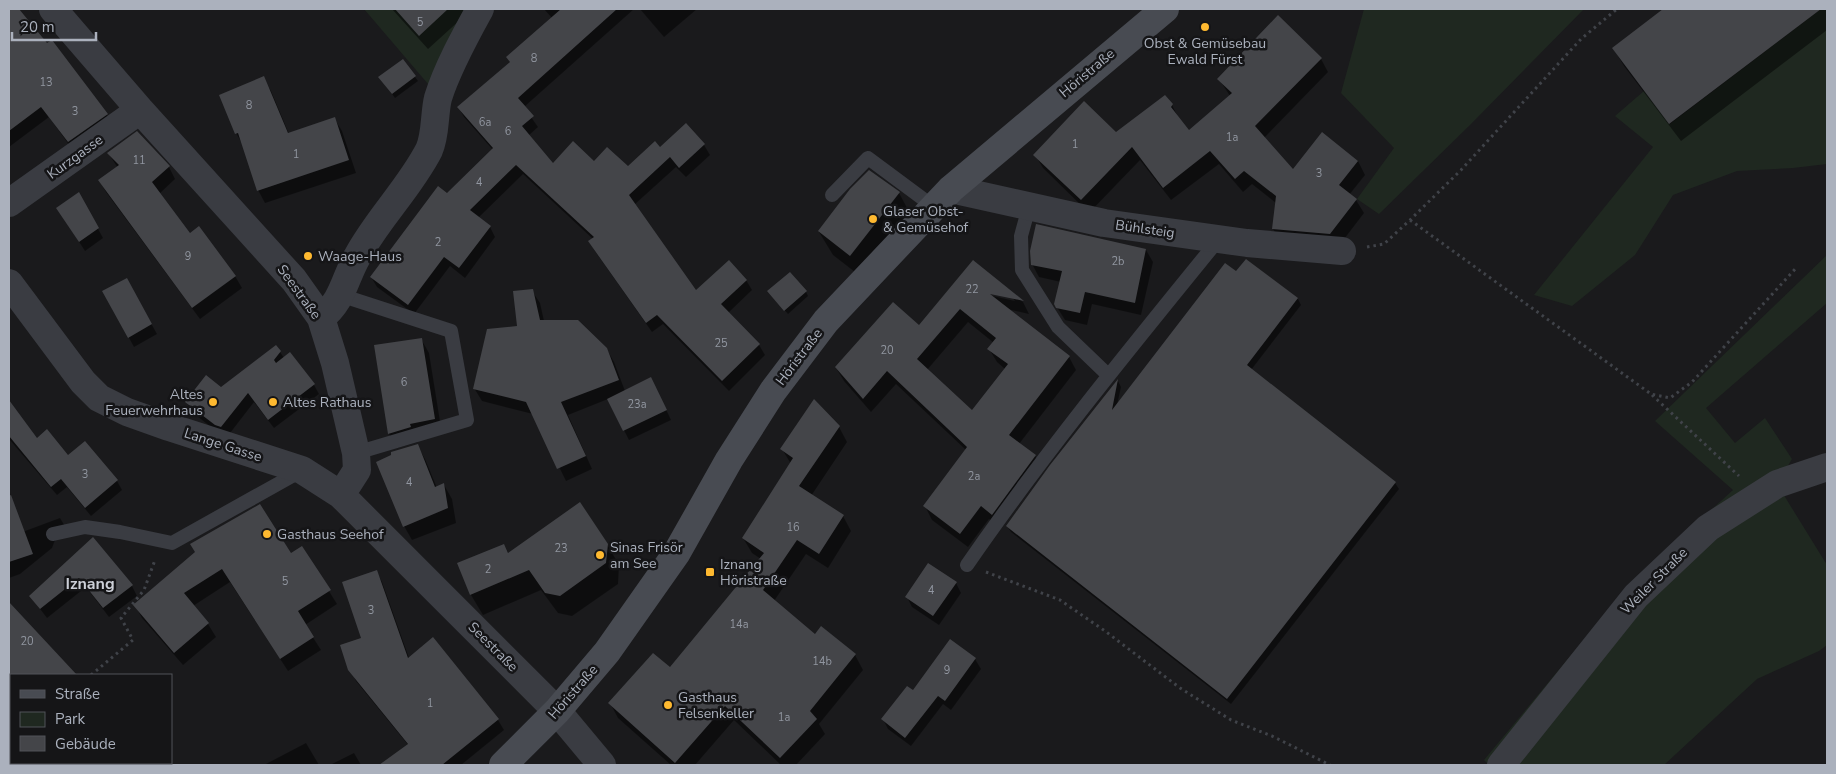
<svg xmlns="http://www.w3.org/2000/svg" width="1836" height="774" viewBox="0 0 1836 774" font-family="'Nunito Sans',sans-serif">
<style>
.green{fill:#1f2820}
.shadow{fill:#0007;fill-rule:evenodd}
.building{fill:#444549;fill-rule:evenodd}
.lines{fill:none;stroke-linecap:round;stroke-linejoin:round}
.path{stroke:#404349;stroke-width:3;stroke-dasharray:2.5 4;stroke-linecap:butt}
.service{stroke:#3a3c42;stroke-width:14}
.minor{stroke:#3a3c42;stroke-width:28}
.secondary{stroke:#484b52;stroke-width:28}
.poi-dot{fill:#feb930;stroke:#151517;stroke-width:2}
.labels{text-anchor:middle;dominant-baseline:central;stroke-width:5;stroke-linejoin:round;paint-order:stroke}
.number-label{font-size:11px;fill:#9196a0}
.poi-label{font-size:14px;fill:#abb1bd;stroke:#151517;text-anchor:start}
.street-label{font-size:14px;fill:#abb1bd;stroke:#151517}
.quarter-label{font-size:16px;font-weight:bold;fill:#cdd0d8;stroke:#151517}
</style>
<rect width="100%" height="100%" fill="#1a1a1c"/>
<!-- green -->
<path class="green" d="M364,9H473L434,91Z
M1364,9H1584L1471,124L1379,214L1357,199L1394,148L1341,93Z
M1821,9H1827V164L1793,168L1737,171L1673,195L1635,255L1572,306L1534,295L1653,147L1615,116L1644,91L1670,124Z
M1827,255V303L1706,408L1735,443L1765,418L1792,459L1777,484L1827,565V645L1819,651L1757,679L1664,765H1489L1484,760L1631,583L1733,490L1655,421Z"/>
<!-- shadow -->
<path class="shadow" d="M9,9H17L107,115L113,126L75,153L49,117L9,147V97L22,87L9,68Z
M392,9H472L428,49Z
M544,9H634L524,107L538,127L528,136L553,165L594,162L628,168L660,149L704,145L710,155L686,177L676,167L634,205L696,292L746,280L752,290L728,313L759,345L765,355L729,391L663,324L652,332L595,251L589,241L593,239L523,174L478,218L490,227L495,237L465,278L450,266L414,314L377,287L371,277L447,194L493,150L464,117L458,107L510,63L552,18Z
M640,9H697L664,37Z
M1666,9H1827V30L1681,141L1624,66L1613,48Z
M1321,59L1328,72L1264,138L1293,171L1358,161L1365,175L1349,195L1356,200L1364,213L1338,247L1281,242L1273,229L1276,203L1252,184L1243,192L1219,164L1171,200L1140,160L1089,213L1043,168L1035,155L1116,133L1172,105L1179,119L1189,132L1230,96L1219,79Z
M415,77L418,81L395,98L383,81Z
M263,78L271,91L289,134L334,118L342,131L356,173L265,203L258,190L243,145L236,133Z
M108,153L169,167L175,179L159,194L190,234L235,276L242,288L200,319L106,192L99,180L118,168Z
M899,193L912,217L864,279L833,255L819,232Z
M79,194L103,238L85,251L63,217Z
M1146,250L1153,262L1141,315L1092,304L1087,325L1065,320L1055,304L1061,282L1039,277L1032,264Z
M1247,260L1298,299L1301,305L1251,370L1395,483L1399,489L1231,704L1011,532L1007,526L1051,466L1118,381L1121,387L1117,405Z
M974,261L1023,302L1029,314L1007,309L1069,357L1076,370L1019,444L1035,456L1043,469L1000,527L989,519L968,547L932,520L925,506L966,450L896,384L871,412L844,381L836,368L919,327ZM984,291L1012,297L1015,301L984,294ZM968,322L994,343L989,349L997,362L1005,369L972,412L927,370Z
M126,279L157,334L134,347L104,292Z
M532,291L540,303L544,321L606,348L614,362L625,391L656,388L671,420L629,440L608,399L568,415L592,469L566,481L533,414L482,401L474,388L518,327Z
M806,292L808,296L788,314L772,296Z
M421,339L429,353L442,434L417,438L418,442L397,448L389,434L375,346Z
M280,352L284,358L314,385L319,394L274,428L254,402L227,437L221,435L192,412L187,402L221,389Z
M9,403L37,440L117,481L122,490L91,516L67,487L57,495L9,439Z
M839,427L847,442L811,496L843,516L851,531L828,568L806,554L774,601L816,635L855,655L863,670L819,724L825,734L796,765H781L734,720L695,765H671L618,718L610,703L670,669L761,559L752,553L743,538L791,464L782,449Z
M417,445L425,459L437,488L444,485L452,499L456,523L412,540L404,526L393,456Z
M259,506L291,555L302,548L337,604L305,625L321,650L288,671L230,582L193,606L208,624L216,637L183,665L142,618L135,605Z
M60,518L69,533L55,540L52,548L20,574L9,578V537Z
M93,539L132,586L137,596L109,617L86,587L47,618L31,597Z
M607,544L619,565L618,584L572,616L558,613L541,590L483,615L471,595L459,564L504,545L509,554Z
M376,571L382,582L409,658L432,639L498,720L504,730L461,765H390L409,746L356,681L350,669L363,639Z
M956,583L961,593L939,625L912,607L907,597Z
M15,611L75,675H11V690L9,688V617Z
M950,641L975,659L981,669L951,710L943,704L911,746L888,729L883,719L913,692Z
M306,743L319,765H264Z
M354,753L361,765H330Z
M44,763H116L118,765H45Z"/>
<!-- building -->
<path class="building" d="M9,9H19L47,43L52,40L108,114L68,142L41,107L9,131Z
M395,9H448L419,36Z
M561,9H617L518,98L534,116L522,126L553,163L573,141L594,161L607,147L628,166L655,141L660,147L686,123L705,144L679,168L670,157L629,195L696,290L729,260L747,280L721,304L760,344L722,381L657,315L646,323L588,241L594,237L516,165L470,210L491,226L459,268L444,257L408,305L370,277L438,186L447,193L493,148L457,107L510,62L506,57Z
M1663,9H1821L1669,124L1612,48Z
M1278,15L1322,58L1255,126L1293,169L1322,132L1358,161L1339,185L1357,199L1330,234L1272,229L1276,196L1244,171L1235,179L1210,151L1163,188L1132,147L1081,200L1033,155L1084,101L1116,132L1165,95L1173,104L1171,107L1189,130L1232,93L1217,79Z
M403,59L416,76L392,94L378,77Z
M264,76L288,133L335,117L349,160L257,191L238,133L235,134L219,95Z
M137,131L170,166L152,182L190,233L199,226L236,276L192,308L98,180L119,165L107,153Z
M869,170L900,192L850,256L818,231L850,189Z
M79,192L99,228L79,242L56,208Z
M1036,224L1146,249L1135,303L1085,292L1080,313L1056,308L1054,304L1062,271L1031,265L1030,251Z
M1246,259L1298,298L1247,365L1396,482L1227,699L1006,526L1050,465L1118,379L1112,410L1225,263L1236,271Z
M973,260L1024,301L990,294L1070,356L1009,435L1036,455L992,515L981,506L960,534L923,506L967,447L887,371L863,399L835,367L893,302L919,325ZM960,309L996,338L987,349L1008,364L972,410L917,359Z
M790,272L807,291L784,311L767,291Z
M127,278L152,324L128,338L102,291Z
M533,289L540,320H578L607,348L619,380L561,402L586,456L557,469L526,402L473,389L487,329L517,326L513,291Z
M422,338L435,419L410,424L411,427L388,434L374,345Z
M276,345L281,351L274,360L276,363L290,352L315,384L268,420L248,393L221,427L215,425L185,402L206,375L221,387Z
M651,377L667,410L623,431L607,399Z
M814,399L840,426L799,486L844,515L819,554L797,540L763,590L815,634L821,626L856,654L810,711L817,719L780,758L725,706L675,763L608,703L653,653L670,667L764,553L742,538L793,458L780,449Z
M9,400L37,438L47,429L68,455L85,441L118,480L85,508L61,479L51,487L9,436Z
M418,444L435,487L444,483L448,508L403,527L376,462L391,455V452Z
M11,495L33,554L9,562V496Z
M580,502L608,544L606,563L560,596L545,593L529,570L470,595L457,563L504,544L508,553Z
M260,504L291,553L302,546L331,590L298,611L314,637L280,659L222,569L184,593L209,623L174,653L133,605L195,552L190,544Z
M93,537L133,585L103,608L79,578L40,609L29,596Z
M928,563L957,582L933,616L905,597Z
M377,570L408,658L433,637L499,719L442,765H379L408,744L348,670L340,645L361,638L342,582Z
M9,602L77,675H9Z
M950,639L976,658L945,701L938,696L905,738L881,719L907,686L913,690Z"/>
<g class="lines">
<!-- path -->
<path class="path" d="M1410,220L1651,394L1670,398L1692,382L1797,267
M1367,247L1384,244L1410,220L1461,170L1581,39L1617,9
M1652,395L1739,476
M986,572L1060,600L1105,631L1180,688L1231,720L1272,736L1330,765
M91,675L133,640L121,618L144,590L155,560
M9,729L11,732
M165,763L167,765"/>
<!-- service -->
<path class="service" d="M832,195L868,158L934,207
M1029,207L1021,236L1022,270L1058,327L1108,375
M340,295L451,331L467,420L356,453
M53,534L85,527L120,532L172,543L301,471
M967,565C1045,452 1132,346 1219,239"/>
<!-- minor -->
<path class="minor" d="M53,9L140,110L294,280L321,318L335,363L356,453L357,470L341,495
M951,189L1104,223L1247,243L1342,251
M9,203L140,110
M9,283L83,382L99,398L127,412L169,427L302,470L341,495L557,711L602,765
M321,318C343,301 344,280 357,257C377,219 409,189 429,150C436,135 434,114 438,98C447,69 465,36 480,9
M24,763L25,765
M1501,765L1636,596L1708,528L1777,484L1827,467"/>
<!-- secondary -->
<path class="secondary" d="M503,765L557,711L607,652L676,554L729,460L773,391L826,321L951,189L1165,9"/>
</g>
<!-- markers -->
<g class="poi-dot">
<circle cx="1205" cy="27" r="5"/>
<circle cx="873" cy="219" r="5"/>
<circle cx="308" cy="256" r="5"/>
<circle cx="213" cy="402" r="5"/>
<circle cx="273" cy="402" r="5"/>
<circle cx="267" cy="534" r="5"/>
<circle cx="600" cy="555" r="5"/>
<rect x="705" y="567" width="10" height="10" rx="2.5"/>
<circle cx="668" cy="705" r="5"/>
</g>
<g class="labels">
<!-- number labels -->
<g class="number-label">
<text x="420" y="22">5</text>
<text x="534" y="58">8</text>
<text x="46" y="82">13</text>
<text x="249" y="105">8</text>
<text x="75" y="111">3</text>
<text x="485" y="122">6a</text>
<text x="508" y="131">6</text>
<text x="1232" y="137">1a</text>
<text x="1075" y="144">1</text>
<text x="296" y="154">1</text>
<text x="139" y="160">11</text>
<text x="1319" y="173">3</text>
<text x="479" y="182">4</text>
<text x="438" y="242">2</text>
<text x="188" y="256">9</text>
<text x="1118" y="261">2b</text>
<text x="972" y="289">22</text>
<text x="721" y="343">25</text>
<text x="887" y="350">20</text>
<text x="404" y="382">6</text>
<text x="637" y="404">23a</text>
<text x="85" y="474">3</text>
<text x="974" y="476">2a</text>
<text x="409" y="482">4</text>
<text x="793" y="527">16</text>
<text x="561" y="548">23</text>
<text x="488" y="569">2</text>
<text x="285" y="581">5</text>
<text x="931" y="590">4</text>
<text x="371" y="610">3</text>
<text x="739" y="624">14a</text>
<text x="27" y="641">20</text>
<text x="822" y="661">14b</text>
<text x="947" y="670">9</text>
<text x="430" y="703">1</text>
<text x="784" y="717">1a</text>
</g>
<!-- poi labels -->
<g class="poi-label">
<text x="1205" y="43" text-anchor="middle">Obst &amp; Gemüsebau<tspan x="1205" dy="16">Ewald Fürst</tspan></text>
<text x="883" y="211">Glaser Obst-<tspan x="883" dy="16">&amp; Gemüsehof</tspan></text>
<text x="318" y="256">Waage-Haus</text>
<text x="203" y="394" text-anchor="end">Altes<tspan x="203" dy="16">Feuerwehrhaus</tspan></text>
<text x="283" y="402">Altes Rathaus</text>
<text x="277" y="534">Gasthaus Seehof</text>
<text x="610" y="547">Sinas Frisör<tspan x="610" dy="16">am See</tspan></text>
<text x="720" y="564">Iznang<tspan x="720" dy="16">Höristraße</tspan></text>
<text x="678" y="697">Gasthaus<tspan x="678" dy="16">Felsenkeller</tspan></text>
</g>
<!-- street labels -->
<g class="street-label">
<text transform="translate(1087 73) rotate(-40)">Höristraße</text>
<text transform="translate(75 157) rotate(-36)">Kurzgasse</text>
<text transform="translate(1145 229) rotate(8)">Bühlsteig</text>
<text transform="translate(299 292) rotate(54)">Seestraße</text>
<text transform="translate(799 357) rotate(-53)">Höristraße</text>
<text transform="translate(223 445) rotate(18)">Lange Gasse</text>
<text transform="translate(1654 581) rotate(-45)">Weiler Straße</text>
<text transform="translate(493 647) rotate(45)">Seestraße</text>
<text transform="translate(573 692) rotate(-49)">Höristraße</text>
</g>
<!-- quarter labels -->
<g class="quarter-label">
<text x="90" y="584">Iznang</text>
</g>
</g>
<!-- border -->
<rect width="1836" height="774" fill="none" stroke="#abb1bd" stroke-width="20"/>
<!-- legend -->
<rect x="10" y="674" width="162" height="90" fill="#151517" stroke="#515359"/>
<rect x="20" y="690" width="25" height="8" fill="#484b52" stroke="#515359"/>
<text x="55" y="699" font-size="15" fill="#abb1bd">Straße</text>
<rect x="20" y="712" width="25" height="15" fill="#1f2820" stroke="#515359"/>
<text x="55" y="724" font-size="15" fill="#abb1bd">Park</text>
<rect x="20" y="736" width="25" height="15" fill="#444549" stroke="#515359"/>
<text x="55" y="749" font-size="15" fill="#abb1bd">Gebäude</text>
<!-- scale -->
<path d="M12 32v8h84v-8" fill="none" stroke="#abb1bd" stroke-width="2.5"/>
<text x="20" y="32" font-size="15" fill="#abb1bd" stroke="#151517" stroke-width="4" paint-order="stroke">20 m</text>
</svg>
